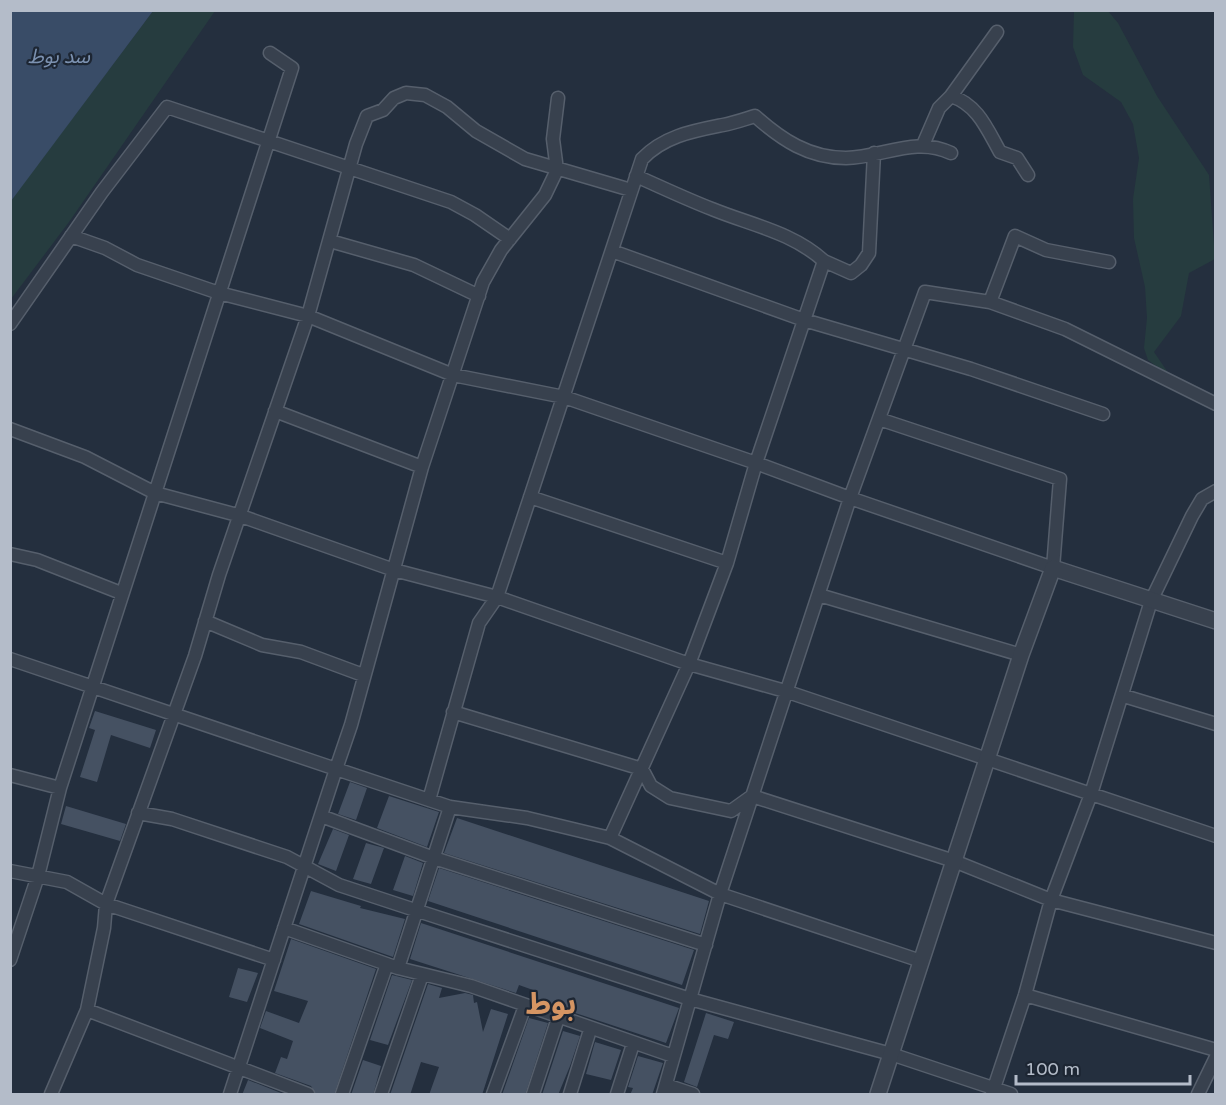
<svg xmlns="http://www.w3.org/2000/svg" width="1226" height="1105" viewBox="0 0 1226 1105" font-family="'Varela Round','Noto Sans Arabic',sans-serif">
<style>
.green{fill:#263c3f}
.water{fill:#394c67}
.building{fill:#455162}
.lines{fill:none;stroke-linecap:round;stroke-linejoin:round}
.minor-casing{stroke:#565f6c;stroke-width:15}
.tertiary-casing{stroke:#565f6c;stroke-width:18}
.minor{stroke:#38414e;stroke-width:12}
.tertiary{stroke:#38414e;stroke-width:15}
.labels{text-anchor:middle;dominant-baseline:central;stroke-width:4.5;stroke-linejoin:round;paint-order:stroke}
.water-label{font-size:20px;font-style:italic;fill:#7c92b1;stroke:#1d2633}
.town-label{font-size:30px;font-weight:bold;fill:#d59563;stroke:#1d2633}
</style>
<rect width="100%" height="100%" fill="#242f3e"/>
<!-- green -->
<path class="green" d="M153,11H215L69,222L11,299L10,201Z
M1074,11H1108L1118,23L1157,96L1209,175L1215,259L1189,273L1181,316L1154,352L1171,377L1148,360L1144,348L1147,318L1145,287L1134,238L1133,199L1139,158L1133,124L1121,102L1083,75L1073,47Z"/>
<!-- water -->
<path class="water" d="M11,10L153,11L11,201L10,11Z"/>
<!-- building -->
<path class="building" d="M95,711L156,730L150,748L111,735L97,782L80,777L95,730L89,728Z
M350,782L367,788L356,820L338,814Z
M389,796L439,812L427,847L377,828Z
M66,806L126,824L120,841L61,824Z
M457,818L709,901L700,934L444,853Z
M333,829L349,835L336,871L318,864Z
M366,843L384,848L371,884L353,879Z
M405,856L423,863L413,896L393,890Z
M439,868L694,950L682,985L428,901Z
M311,891L361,906L360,908L405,919L393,957L299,924Z
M421,923L679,1008L666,1043L530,998L533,990L519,985L516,993L410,959Z
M291,939L376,969L334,1095H316L311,1086L275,1073L281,1057L287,1059L293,1041L260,1028L266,1011L299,1023L308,1001L274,991Z
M238,968L258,973L247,1002L229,997Z
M392,975L412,980L388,1045L370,1040Z
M428,984L442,988L439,998L465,993L473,995L474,1003L477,1002L483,1032L491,1009L508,1014L482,1095H429L439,1067L421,1062L410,1095H390Z
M706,1013L734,1022L728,1039L714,1035L697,1087L684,1082Z
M529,1018L548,1023L525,1095H502Z
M563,1031L580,1036L570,1066L558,1095H542Z
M595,1042L621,1050L611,1080L586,1074Z
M638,1056L663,1063L652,1095H630L633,1088L628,1087Z
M363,1060L381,1066L373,1095H351Z
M248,1080L286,1095H242Z"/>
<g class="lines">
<!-- minor casing -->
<g class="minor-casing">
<path id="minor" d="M951,96L997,32
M923,145L939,108L951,96C978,105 987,129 1000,152L1017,158L1028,175
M71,236L105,248L137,265L219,293L308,316L453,375L564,397L756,463L850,498L925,292L990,302L1065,329L1216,404
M330,241L414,265L479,296
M612,251L804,320L971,369L1103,414
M824,261L851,273L861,265L869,253L874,153
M990,302L1015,236L1046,250L1109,262
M10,324L102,192L167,107L451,202L475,215L510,239
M275,411L422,467
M10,429L85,457L155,493L241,516L394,570L497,597L689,664L785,691L1216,836
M530,497L727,563
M10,554L37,560L121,593
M819,595L1021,655
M205,621L262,645L301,652L363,675
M10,659L336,769L351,725L422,467L483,282L501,250L545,195L557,170L553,139L558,98
M1124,696L1216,724
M453,712L642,769L651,786L670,798L731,811L752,796L954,861L1051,900L1216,943
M10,775L60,788
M429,800L479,623L497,597L642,159C664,136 693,131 723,125C734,123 745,119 755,116C782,140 809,158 846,158C883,157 916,136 951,153
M138,813L172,819L287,857L339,885L415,910L690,999L891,1054L1011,1094
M321,816L434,858L706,945
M610,838L689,664L727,563L756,463L824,261C792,232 751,225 712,209C686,199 661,187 636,176
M10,871L67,882L106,904L274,960
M284,928L398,968L471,986L673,1056
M10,960L38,876L60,788L292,68L270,53
M398,968L450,807
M1025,995L1216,1050
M87,1010L308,1094
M666,1085L693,1094
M51,1094L87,1010L104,928L106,904L195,656L219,575L308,316L356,144L367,116L383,110L394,98L406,93L425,95L447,107L476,131L525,159L631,190
M230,1094L336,769L450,807L527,818L610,838L720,894L850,498L1053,568L1060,479L879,419
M342,1094L387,964
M381,1094L422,975
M493,1094L525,1006
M533,1094L558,1018
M570,1094L590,1030
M617,1094L633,1044
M663,1094L720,894L921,961
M992,1094L1025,995L1051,900L1091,794L1151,601L1192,516L1202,499L1216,491
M1198,1094L1216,1057"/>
</g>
<!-- tertiary casing -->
<g class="tertiary-casing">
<path id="tertiary" d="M878,1094L1021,655L1053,568L1216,621"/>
</g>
<!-- minor -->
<use href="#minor" class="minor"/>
<!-- tertiary -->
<use href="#tertiary" class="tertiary"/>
</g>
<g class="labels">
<!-- water labels -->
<g class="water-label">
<text x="59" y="57">سد بوط</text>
</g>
<!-- town labels -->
<g class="town-label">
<text x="551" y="1004">بوط</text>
</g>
</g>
<!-- border -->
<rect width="1226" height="1105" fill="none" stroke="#b4bcc9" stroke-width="24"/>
<!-- scale -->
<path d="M1016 1075v9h174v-9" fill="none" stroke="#b4bcc9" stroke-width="3"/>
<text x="1025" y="1075" font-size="18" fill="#b4bcc9" stroke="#1d2633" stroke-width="4.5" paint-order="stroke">100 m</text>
</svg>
